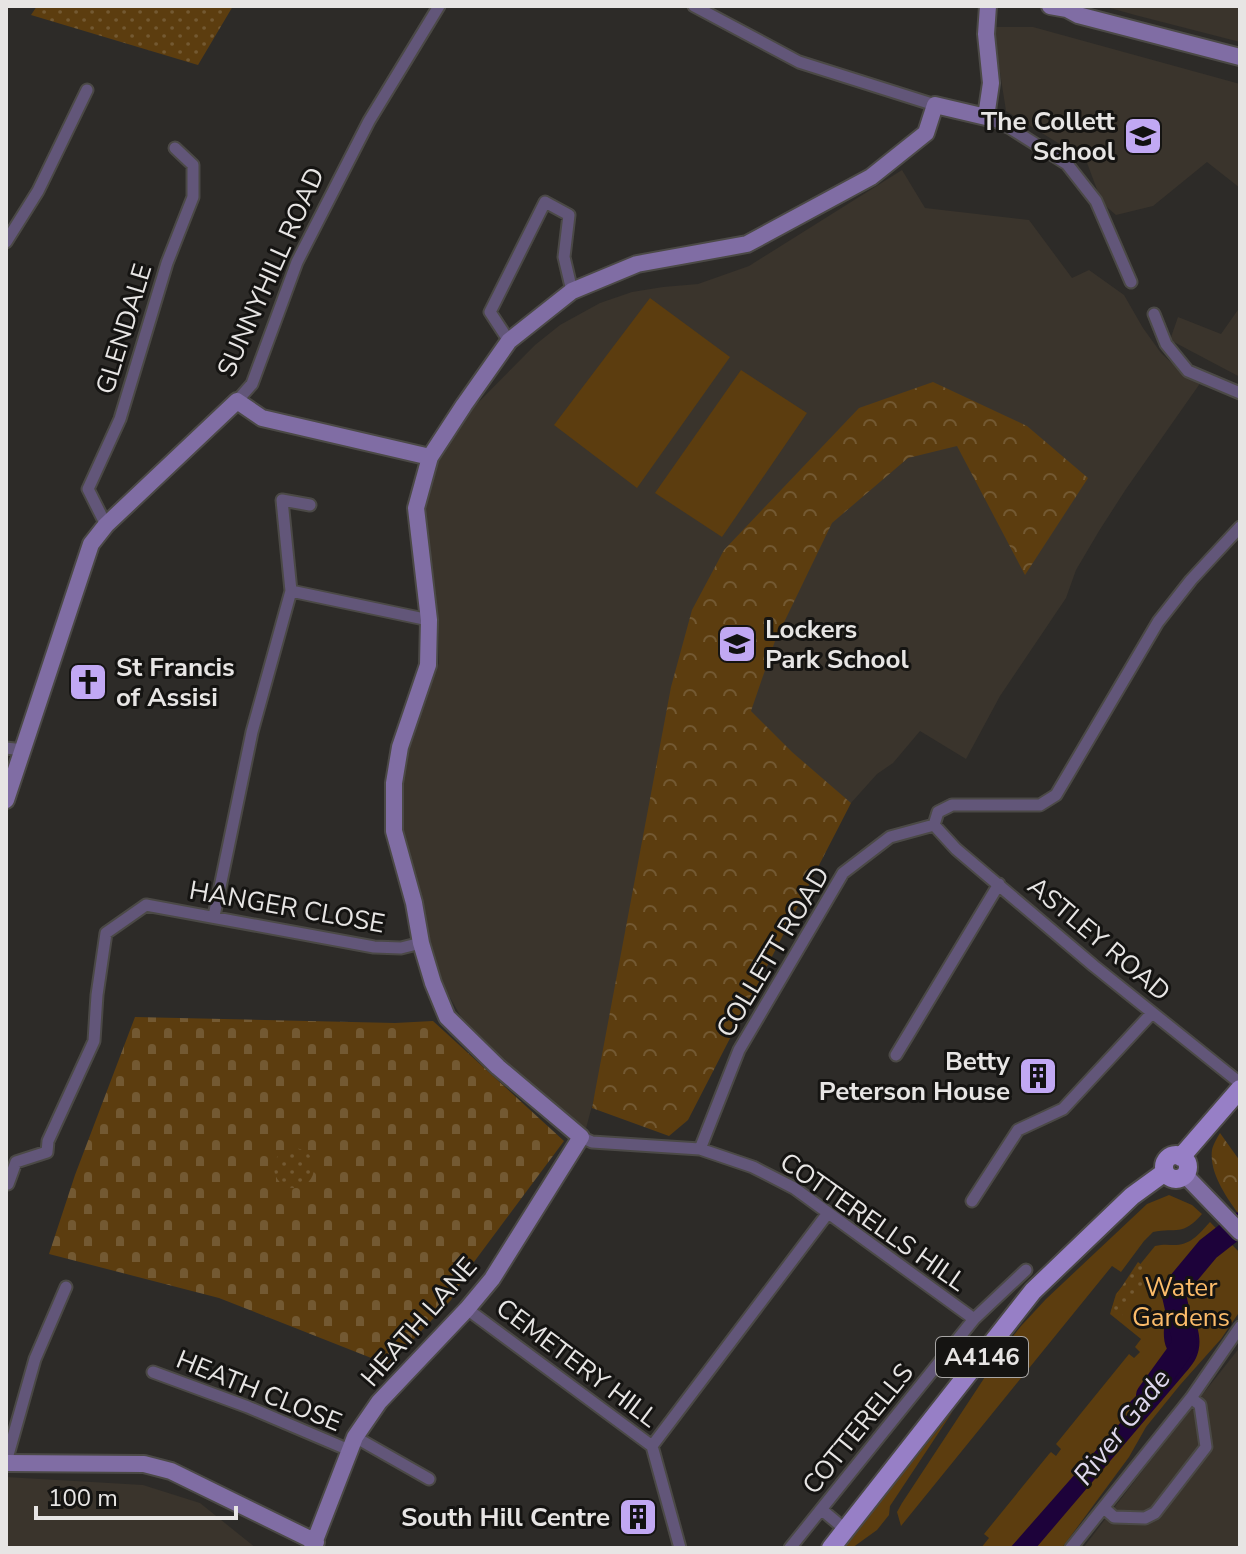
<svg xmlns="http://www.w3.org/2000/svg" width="1246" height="1554" viewBox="0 0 1246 1554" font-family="'Nunito Sans',sans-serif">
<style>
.built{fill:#3a342c}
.green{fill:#5c3d0f}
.forest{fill:url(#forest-crowns)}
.cemetery{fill:url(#cemetery-stones)}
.garden{fill:url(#garden-dots)}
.water{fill:#1d023a}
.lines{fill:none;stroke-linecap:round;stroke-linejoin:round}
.river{stroke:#1d023a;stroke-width:24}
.street-casing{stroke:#4b4946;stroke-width:15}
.secondary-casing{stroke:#4b4946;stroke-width:20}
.primary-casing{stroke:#4b4946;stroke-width:22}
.street{stroke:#625679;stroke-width:11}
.secondary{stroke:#806da4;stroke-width:16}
.primary{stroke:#977fc6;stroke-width:18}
.labels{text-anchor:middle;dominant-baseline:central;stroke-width:6;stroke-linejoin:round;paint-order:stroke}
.shield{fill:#151412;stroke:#a8a6a5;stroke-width:2}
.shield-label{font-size:24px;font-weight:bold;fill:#e7e5e4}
.poi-label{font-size:26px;font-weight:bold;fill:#e7e5e4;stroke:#151412;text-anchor:end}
.street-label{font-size:26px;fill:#e7e5e4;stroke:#151412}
.park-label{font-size:26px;fill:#fcbc6a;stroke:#151412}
.water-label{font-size:28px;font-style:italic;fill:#dfd8ee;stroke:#151412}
</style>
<defs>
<pattern id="forest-crowns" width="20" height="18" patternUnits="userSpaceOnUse" patternTransform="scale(2)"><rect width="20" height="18" fill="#5c3d0f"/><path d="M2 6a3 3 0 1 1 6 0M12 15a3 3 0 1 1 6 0" fill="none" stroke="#735932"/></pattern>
<pattern id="cemetery-stones" width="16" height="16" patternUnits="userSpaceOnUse" patternTransform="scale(2)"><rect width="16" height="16" fill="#5c3d0f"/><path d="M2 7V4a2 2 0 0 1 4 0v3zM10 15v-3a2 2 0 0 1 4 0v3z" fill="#735932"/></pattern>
<pattern id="garden-dots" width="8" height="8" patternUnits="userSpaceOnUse" patternTransform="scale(2)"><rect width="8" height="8" fill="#5c3d0f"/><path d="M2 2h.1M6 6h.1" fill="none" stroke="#735932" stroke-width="1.8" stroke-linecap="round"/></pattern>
</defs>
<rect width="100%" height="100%" fill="#2d2b28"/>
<!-- built -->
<path class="built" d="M1103,6H1240V42L1135,15Z
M993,27H1033L1240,84V188L1207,162L1153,206L1116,215L1102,203L1086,160L1006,111Z
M902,170L925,208L1029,220L1072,278L1089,270L1124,295L1143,328L1161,353L1174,365L1206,381L1201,382L1126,489L1099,531L1076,570L1066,598L1000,696L966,759L920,731L893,763L877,774L851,803L825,828L612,1098L595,1095L585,1132L574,1127L473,1033L465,1024L431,964L406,847L402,814V773L410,737L439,663V634L426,543L424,511L428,489L452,429L535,345L560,325L600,303L632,292L663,287L698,284L749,266Z
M1240,307V377L1170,340L1178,317L1221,334Z
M1240,1347V1548H1083L1154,1456Z
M6,1477L143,1485L200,1503L256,1548H6Z"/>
<!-- green -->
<path class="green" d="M650,298L730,357L637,488L554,425Z
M741,370L807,413L722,537L655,493Z
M1169,1195L1192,1205L1202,1214C1182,1237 1177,1227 1153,1232L1144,1241L1121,1272L1112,1266L901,1526L897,1512L902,1503L1006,1345L1021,1326L1046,1299L1147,1204Z
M1210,1222L1240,1253V1311L1221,1339L1180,1385L1146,1427L1129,1457L1062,1548H981L989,1538L984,1534L1049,1454L1051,1452L1056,1456L1061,1449L1056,1444L1129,1354L1134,1358L1140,1352L1135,1347L1141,1339L1110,1314L1116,1294L1155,1246C1163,1244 1169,1245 1176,1245C1192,1244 1200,1233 1210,1222Z
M953,1411L894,1500L890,1506L889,1515L877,1530L852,1548H843Z"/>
<!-- forest -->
<path class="forest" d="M933,382L1027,426L1088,478L1025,575L957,446L908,458L832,523L775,641L751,711L792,752L851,803L688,1120L669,1136L592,1108L671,687L692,610L724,550L859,408Z
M1220,1133L1240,1161V1216C1227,1198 1209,1173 1212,1150C1213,1145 1217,1138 1220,1133Z"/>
<!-- cemetery -->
<path class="cemetery" d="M135,1017L395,1023L433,1021L564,1141L471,1266L451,1300L389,1365L219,1298L49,1254L75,1175Z"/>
<!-- garden -->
<path class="garden" d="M37,6H233L198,65L31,15Z
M274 1168a20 20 0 1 1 40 0a20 20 0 1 1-40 0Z
M1138,1262L1154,1275L1120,1318L1111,1311L1117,1294Z"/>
<!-- water -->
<path class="water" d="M1171,1290C1190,1303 1207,1334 1196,1358C1192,1366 1185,1373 1180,1379L1036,1548H1010L1128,1414L1131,1409L1129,1403L1137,1395L1147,1376L1153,1377L1156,1381L1175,1361C1173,1357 1169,1353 1167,1349C1159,1333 1169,1310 1165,1293Z"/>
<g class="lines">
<!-- river -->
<path class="river" d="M1148,1395L1185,1344L1173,1291L1208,1249L1240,1224"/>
<!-- street casing -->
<g class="street-casing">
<path id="street" d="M694,6L799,62L935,105
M986,117L1010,128L1067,164L1096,201L1131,282
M6,242L38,191L87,90
M1154,314L1166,344L1188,371L1240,393
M509,341L490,312L545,202L569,215L564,257L572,291
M237,401L252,384L297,262L369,121L439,6
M106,525L88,489L120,419L167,263L193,197V165L175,148
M291,591L429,620
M6,748L23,750
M934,825L938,812L952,805H1040L1056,795L1158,622L1191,580L1240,527
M934,825L956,849L1094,966L1240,1083
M214,916L252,732L291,591L282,500L310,505
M896,1055L999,884
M581,1137L592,1142L700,1149L753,1167L794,1188L974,1319
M700,1149L739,1050L843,873L890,837L934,825
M8,1184L16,1162L47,1152L48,1141L94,1041L97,995L106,933L146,905L374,947L401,948L421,943
M972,1201L1018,1130L1063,1109L1152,1013
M467,1309L652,1446L680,1548
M153,1372L248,1407L349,1450
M355,1437L429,1479
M652,1446L828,1213
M6,1462L35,1359L66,1287
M1104,1508L1114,1517L1145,1518L1155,1513L1206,1447L1200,1405L1191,1398
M822,1510L846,1530
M790,1548L974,1319L1026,1270
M1071,1548L1191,1398L1240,1327"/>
</g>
<!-- secondary casing -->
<g class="secondary-casing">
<path id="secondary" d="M1050,6L1067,9L1078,15L1240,57
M6,800L91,544L106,525L237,401L262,418L430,457
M1185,1175L1240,1232
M6,1463L144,1464L171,1471L316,1542
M312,1548L355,1437L379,1402L467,1309L492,1279L581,1137L498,1067L447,1017L433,983L421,943L414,903L394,831V783L400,747L428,665L429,620L416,508L430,457L464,405L509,341L572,291L637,264L747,244L871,177L926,133L935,105L986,117L991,83L986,34L988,6"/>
</g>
<!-- primary casing -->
<g class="primary-casing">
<path id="primary" d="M1164 1167a12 12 0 1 1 24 0a12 12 0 1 1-24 0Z
M1181,1157L1240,1089
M831,1548L1033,1291L1132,1196L1165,1172"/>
</g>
<!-- street -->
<use href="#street" class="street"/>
<!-- secondary -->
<use href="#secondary" class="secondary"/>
<!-- primary -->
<use href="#primary" class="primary"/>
</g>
<!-- icons -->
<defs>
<g id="school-square" transform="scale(2)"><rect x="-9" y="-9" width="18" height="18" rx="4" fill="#c1a8f3" stroke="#151412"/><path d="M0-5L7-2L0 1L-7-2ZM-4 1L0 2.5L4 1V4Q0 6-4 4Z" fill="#111"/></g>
<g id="church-square" transform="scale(2)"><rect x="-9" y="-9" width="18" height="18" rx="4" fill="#c1a8f3" stroke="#151412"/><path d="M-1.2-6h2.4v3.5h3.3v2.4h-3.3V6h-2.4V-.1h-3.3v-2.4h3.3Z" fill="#111"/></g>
<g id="building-square" transform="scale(2)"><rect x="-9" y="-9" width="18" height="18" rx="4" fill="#c1a8f3" stroke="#151412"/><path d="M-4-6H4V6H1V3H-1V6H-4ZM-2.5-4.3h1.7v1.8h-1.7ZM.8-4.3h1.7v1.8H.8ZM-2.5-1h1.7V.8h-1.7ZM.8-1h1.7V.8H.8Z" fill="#111"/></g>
</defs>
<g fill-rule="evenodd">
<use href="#school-square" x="1143" y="136"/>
<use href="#school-square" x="737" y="644"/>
<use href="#church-square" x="88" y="682"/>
<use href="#building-square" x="1038" y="1076"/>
<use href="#building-square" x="638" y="1517"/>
</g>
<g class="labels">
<!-- shield labels -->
<rect class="shield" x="936" y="1337" width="92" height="40" rx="6"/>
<g class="shield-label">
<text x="982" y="1357">A4146</text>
</g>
<!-- poi labels -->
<g class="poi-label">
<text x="1115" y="121">The Collett<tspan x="1115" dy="30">School</tspan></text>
<text x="765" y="629" text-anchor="start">Lockers<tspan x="765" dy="30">Park School</tspan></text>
<text x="116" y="667" text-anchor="start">St Francis<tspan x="116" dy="30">of Assisi</tspan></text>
<text x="1010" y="1061">Betty<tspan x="1010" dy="30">Peterson House</tspan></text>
<text x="610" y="1517">South Hill Centre</text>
</g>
<!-- street labels -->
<g class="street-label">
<text transform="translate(271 272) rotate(-66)">SUNNYHILL ROAD</text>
<text transform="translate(124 329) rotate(-73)">GLENDALE</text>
<text transform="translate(287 907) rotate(10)">HANGER CLOSE</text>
<text transform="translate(1099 939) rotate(40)">ASTLEY ROAD</text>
<text transform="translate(773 952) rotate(-59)">COLLETT ROAD</text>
<text transform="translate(873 1222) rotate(35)">COTTERELLS HILL</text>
<text transform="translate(419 1322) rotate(-49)">HEATH LANE</text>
<text transform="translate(577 1363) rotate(37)">CEMETERY HILL</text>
<text transform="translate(259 1391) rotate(22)">HEATH CLOSE</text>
<text transform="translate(858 1429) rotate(-51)">COTTERELLS</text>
</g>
<!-- park labels -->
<g class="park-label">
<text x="1181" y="1287">Water<tspan x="1181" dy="30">Gardens</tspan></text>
</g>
<!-- water labels -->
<g class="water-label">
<text transform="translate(1122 1427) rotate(-52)">River Gade</text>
</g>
</g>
<!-- border -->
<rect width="1246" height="1554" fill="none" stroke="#e7e5e4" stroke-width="16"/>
<!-- scale -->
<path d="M36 1506v12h200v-12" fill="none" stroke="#e7e5e4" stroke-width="4"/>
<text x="48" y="1506" font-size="24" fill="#e7e5e4" stroke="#151412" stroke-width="6" paint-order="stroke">100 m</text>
</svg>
